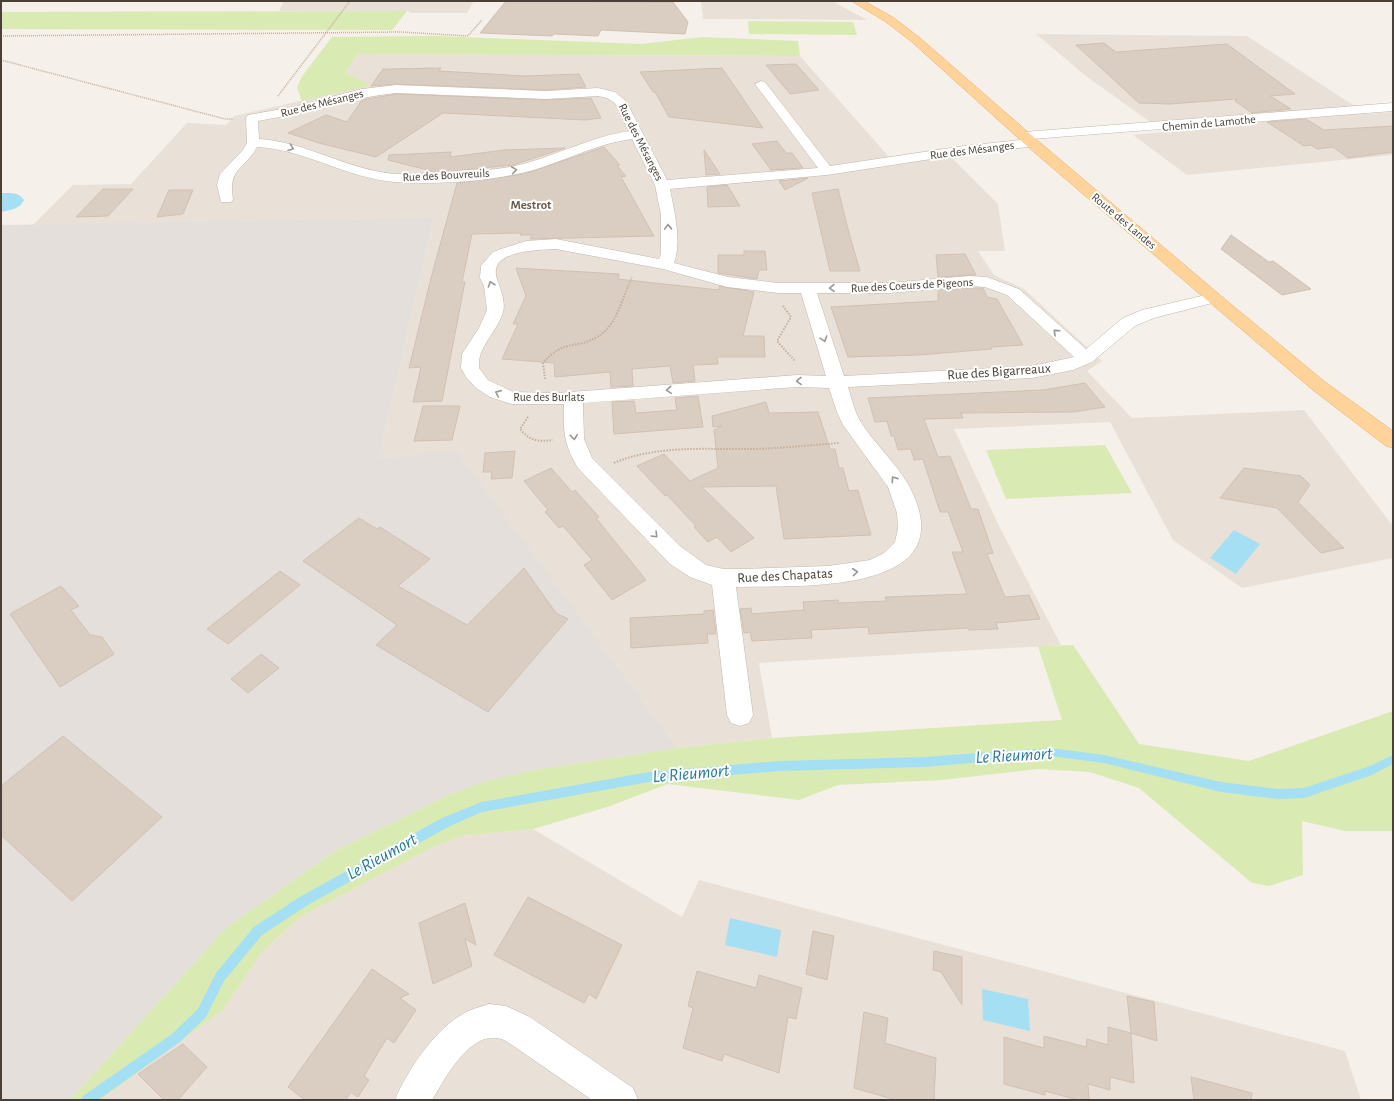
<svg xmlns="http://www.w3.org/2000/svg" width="1394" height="1101" viewBox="0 0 1394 1101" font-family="'Alegreya Sans',sans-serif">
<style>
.residential{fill:#e9e1d8}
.industrial{fill:#e5dfdb}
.green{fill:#d9eab2}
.water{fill:#a5dff3}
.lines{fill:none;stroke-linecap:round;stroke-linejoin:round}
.stream{fill:#a5dff3;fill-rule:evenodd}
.building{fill:#dacdc2;stroke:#d2c1b2}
.minor-casing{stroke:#c1b6ac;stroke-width:1}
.primary-casing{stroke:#e8ad65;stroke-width:1}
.path-far1{stroke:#c4b09c;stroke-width:1.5;stroke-dasharray:1 1;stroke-linecap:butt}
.path{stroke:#c4b09c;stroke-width:2;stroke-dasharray:1.5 1.5;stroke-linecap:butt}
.minor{fill:#fff;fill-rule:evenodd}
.primary{fill:#ffd399;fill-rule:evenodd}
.oneway{stroke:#9b9691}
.labels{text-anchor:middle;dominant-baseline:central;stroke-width:4;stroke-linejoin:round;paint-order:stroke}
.far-street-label{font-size:12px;fill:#4a4037;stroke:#fff}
.far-neighbourhood-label{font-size:13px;font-weight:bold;fill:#6d5c4e;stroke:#fff}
.street-label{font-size:14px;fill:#4a4037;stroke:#fff}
.near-water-label{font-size:18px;font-style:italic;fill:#277998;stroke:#fff}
</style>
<rect width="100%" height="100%" fill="#f5f0ea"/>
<!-- residential -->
<path class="residential" d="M284,1H474L467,13H412L407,11H279Z
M701,1H832L867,20L703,19Z
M1036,34L1247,36L1367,114L1393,112V155L1187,175L1133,135L1164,132L1086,76Z
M358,54L800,56L889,157L942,148L998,204L1005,251H978L994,275L1024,289L1102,361L1087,371L1132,418L1304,410L1393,526V558L1242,588L1173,540L1110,422L954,429L999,526L1061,645L759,663L772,738L678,748L457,452L379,458L434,217L33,225L73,185L131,184L187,123L226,125L234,116L370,85L345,73Z
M533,829L682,917L699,880L1345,1051L1361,1100H100L223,1010L262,952L300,917L433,847L462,836Z"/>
<!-- industrial -->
<path class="industrial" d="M434,217L379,458L457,451L678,748L529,771L449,795L335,851L225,929L70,1100H1V225Z"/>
<!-- green -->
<path class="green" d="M407,11L392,30L1,29V12Z
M748,21L853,22L857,35L749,34Z
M436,36L641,44L703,37L798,41L800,56L358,54L345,73L371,85L302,101L297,87L303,75L332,37Z
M1105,445L1132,493L1006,499L986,450Z
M1073,645L1139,744L1249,761L1393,711V831H1345L1302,821L1303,875L1269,886L1252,883L1139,788L1090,772L1038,769L941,780L838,785L799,800L668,784L607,807L533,829L462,836L433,847L300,917L262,952L223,1010L100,1100H70L225,929L335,851L449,795L484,782L529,771L678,748L772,738L1062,720L1038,646Z"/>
<!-- water -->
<path class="water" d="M1,193C10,193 19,192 24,200C20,209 10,210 1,212Z
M1234,530L1260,544L1236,574L1210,558Z
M730,918L781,930L777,957L725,945Z
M982,989L1028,999L1030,1031L983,1020Z"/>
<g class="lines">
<!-- stream -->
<path class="stream" d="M1050,748L1104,755L1221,782L1279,789L1304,788L1370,766L1393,755V764L1372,775L1304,798L1279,799L1221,792L1104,763L1050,756L924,767L780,771L649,782L482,812L450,826L306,906L262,935L224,981L206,1017L180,1042L98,1100H81L83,1096L172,1034L198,1009L216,973L254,927L298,898L442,818L482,802L649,772L780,761L924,757Z"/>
</g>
<!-- building -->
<path class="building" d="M506,1L673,2L688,22L685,34L601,30L598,36L554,34L552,36L480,33Z
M1104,43L1116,52L1227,44L1295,94L1270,96L1291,109L1252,113L1235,101L1237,99L1170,104L1139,103L1076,45Z
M796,64L819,90L790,94L766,65Z
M441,68L439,71L526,76L579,74L586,87L546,90L396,84L371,86L383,69Z
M722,68L763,128L669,117L655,92H653L640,72Z
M396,94L546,100L591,98L601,118L585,120L443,113L376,157L319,143L288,133L326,115L347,122L362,100Z
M1306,119L1324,130L1393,126V152L1348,158L1333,147L1317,149L1311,145L1304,146L1267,122Z
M777,141L786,153H792L803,168L771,170L752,144Z
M604,147L620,165L617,166L626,176L621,177L654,236L530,239L532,235H520L521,233L472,234L462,282H465L442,401L413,402L421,367L409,368L431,278L457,183L524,174Z
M565,148L513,165L443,172H435L388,160L389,155L451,152L450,157L504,150Z
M704,150L720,174L706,175Z
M808,178L785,190L779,181Z
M727,185L740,206L708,207L707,187Z
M103,189H133L108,216L76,217Z
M838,189L849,233L860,271H830L812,193Z
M169,190H193L183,214L157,217Z
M1231,235L1269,262L1273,261L1311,289L1282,295L1221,249Z
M744,251H765L767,270H759L757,279L718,273V255H744Z
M965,254L976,275L938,277L936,255Z
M516,268L619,274L618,279L719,290V286L754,292L743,336H764L765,357H717L718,364L693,365L695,381L673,383L670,366L632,369L633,386L611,387L610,372L555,377L554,363L502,359L518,324H513L526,296Z
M969,288H983L987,297L997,299L1023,345L991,347L992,349L919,355L848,357L831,307L938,301V290Z
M1085,383L1105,407L1074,412L961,413L963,418L924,419L938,457L950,456L971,509H978L993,553L987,554L1005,597L1029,595L1040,619L996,623L998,629L969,630L968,628L869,634L868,627L811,630L812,638L752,641L750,632L744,633L740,609L751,608L752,614L776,612L804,610L803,602L838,600V603L886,601L885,597L967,594L952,552H963L948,512H940L923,459L914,460L911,449L898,450L894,436H891L887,421L875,422L868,398L1043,390Z
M698,396L703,427L614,434L612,402L634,401L636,413L677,410L675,398Z
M766,402L769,413L818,412L830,449H835L839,468H843L849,491L858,490L871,535L784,539L776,486L702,487L754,538L731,552L717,537L708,542L694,527L696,526L667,495L665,496L637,466L664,454L690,481L718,468L714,430L722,426L713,427L712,416Z
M423,406H460L452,440L414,441Z
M515,451L512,478L491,479L492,472H483L485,453Z
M551,468L572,492L575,490L599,517L596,518L646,580L612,600L584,565L592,560L563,526L559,528L545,512L548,510L524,481Z
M1244,468L1301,476L1310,485L1298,502L1344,548L1321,553L1277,508L1220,498Z
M359,518L377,529L380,527L430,559L398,586L467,625L524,568L556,613L568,619L488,712L376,645L397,625L303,561Z
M280,571L300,585L228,644L207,629Z
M61,586L79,606L71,610L90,635L102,637L114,654L60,687L10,614Z
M713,610L716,634H707L708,643L631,648L630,618L704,614V611Z
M261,654L279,668L248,693L231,679Z
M63,736L162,817L72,901L1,835V786Z
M528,897L622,945L596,999L589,994L584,1003L494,955Z
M465,903L476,945L465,939L472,966L433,984L419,923Z
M813,931L834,936L827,980L806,974Z
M934,951L962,957V1005L941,972L933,970Z
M372,969L409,994L400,998L416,1010L394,1043L387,1038L364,1076L369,1080L358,1097L351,1092L346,1100H305L288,1087Z
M697,971L756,988L759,975L802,988L796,1019L788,1017L779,1073L724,1054L722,1061L683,1048L693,1008L688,1006Z
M1127,996L1154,1002L1157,1041L1131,1033Z
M864,1012L888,1018L885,1043L936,1058L934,1100H896L854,1088Z
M1108,1027L1131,1033L1134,1083L1110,1077V1090L1088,1084L1089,1100H1078L1045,1091V1095L1004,1084V1037L1044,1048V1036L1086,1047L1087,1039L1108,1045Z
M183,1044L207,1067L178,1100H164L138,1074Z
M1191,1077L1252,1093L1251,1100H1194Z"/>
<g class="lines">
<!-- minor casing -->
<g class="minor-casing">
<path id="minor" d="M761,81L765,82L830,166L964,146L1029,139H1019L1018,136L1024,132L1393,103V111L1032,139L1038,143L1037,146L964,154L827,175L670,189C674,211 682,240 674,263L728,277L778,283H889L969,276L987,277L1019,289L1086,349L1123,318L1142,310L1214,293L1220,295L1222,298L1220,301L1154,318L1135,326L1092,362L1073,370L1032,378L848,387C852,400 855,413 862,424C876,445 895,462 908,484C970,597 797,585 736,587L753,715L749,723L740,726L731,723L727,715L712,585L690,577L670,564L578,468C564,445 563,431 564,404H512L505,402L490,397L476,388L466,377L461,368L462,354L479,328L487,310L484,286L480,278L481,266L493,252L504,248L526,241L556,239L659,259L661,254V215L655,185L632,139C600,143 571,158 540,168C499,181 438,185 395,182C346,178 304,149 257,147C244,171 228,167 233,199L231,202H221L217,185L220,174L243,150L247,143L246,118L248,115L293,107L362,89L396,85L546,91L598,88L615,92L626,101L667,180L818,168L755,84ZM396,93L546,99L598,96L607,98L615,103L629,131C590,137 556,156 519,165C503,169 486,170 470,171C446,173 422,175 397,174C349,171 307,142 259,139L258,121C305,113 349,98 396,93ZM556,249L663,269L727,287L778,293H801L826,376L797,375L557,393L513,392L488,380L479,368C479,363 479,357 481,353C487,338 498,328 503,312C506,302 500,288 497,279C487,250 539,250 556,249ZM969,286L985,287L1007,295L1074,357L1032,366L844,376L817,293H889ZM797,387L829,388L837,412L843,425L888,487L897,513L898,529L895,542L884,553L870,560L828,566L740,569H724L706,565L680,546L592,458L584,439L583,403Z
M489,1004L506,1006L530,1017L633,1088L638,1100H592L506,1041C473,1024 446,1077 432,1100H395C407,1071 435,1029 463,1014C471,1009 480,1007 489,1004Z"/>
</g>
<!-- primary casing -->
<g class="primary-casing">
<path id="primary" d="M852,1H864L894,18L920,38L1037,140L1220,295L1325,382L1393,431V448L1386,446L1313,390L1208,301L1027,146L912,42L886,22Z"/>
</g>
<!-- path-far1 -->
<path class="path-far1" d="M1,36L401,32L468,36L482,20
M1,60L225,119H233
M278,96L350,1
M628,287L632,277"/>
<!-- path -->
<path class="path" d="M783,306L791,317L777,341L795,361
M545,379L543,363C565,338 575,350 597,337C615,327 621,303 628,286
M528,417L520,429C530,441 538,442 553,440
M614,463C659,444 707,450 755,449C783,448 812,445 840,443"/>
<!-- minor -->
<use href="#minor" class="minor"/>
<!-- primary -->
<use href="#primary" class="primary"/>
</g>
<!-- one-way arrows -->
<defs><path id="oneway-chevron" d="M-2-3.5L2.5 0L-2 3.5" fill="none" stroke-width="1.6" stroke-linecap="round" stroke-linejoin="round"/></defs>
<g class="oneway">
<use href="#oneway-chevron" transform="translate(291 148) rotate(20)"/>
<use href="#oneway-chevron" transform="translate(514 170) rotate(-8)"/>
<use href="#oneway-chevron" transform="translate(668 227) rotate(-92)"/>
<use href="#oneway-chevron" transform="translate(491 284) rotate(-109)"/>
<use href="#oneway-chevron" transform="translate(832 288) rotate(179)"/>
<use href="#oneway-chevron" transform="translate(1056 332) rotate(-138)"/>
<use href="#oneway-chevron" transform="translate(824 339) rotate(72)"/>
<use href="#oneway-chevron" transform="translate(799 381) rotate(179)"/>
<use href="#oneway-chevron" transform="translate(669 390) rotate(176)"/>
<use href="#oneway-chevron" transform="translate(498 393) rotate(-156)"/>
<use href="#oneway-chevron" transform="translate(574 437) rotate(84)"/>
<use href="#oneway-chevron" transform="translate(894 479) rotate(-125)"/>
<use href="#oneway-chevron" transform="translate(655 535) rotate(45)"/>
<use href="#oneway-chevron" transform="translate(855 572) rotate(-6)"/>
</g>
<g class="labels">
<!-- far-street labels -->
<g class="far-street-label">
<text transform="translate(322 103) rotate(-14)">Rue des Mésanges</text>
<text transform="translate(1209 123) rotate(-5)">Chemin de Lamothe</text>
<text transform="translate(641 142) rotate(63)">Rue des Mésanges</text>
<text transform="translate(972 150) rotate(-7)">Rue des Mésanges</text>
<text transform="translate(446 175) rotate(-3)">Rue des Bouvreuils</text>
<text transform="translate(1124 221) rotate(40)">Route des Landes</text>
<text transform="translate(912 285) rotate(-3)">Rue des Coeurs de Pigeons</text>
<text x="549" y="397">Rue des Burlats</text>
</g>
<!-- far-neighbourhood labels -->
<g class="far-neighbourhood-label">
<text x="531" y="205">Mestrot</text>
</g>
<!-- street labels -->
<g class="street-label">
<text transform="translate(999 372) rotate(-4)">Rue des Bigarreaux</text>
<text transform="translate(785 576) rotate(-3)">Rue des Chapatas</text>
</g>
<!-- near-water labels -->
<g class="near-water-label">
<text transform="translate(1014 756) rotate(-3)">Le Rieumort</text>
<text transform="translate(691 774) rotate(-5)">Le Rieumort</text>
<text transform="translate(382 857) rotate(-29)">Le Rieumort</text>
</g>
</g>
<!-- border -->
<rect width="1394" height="1101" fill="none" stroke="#4a4037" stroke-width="4"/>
</svg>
